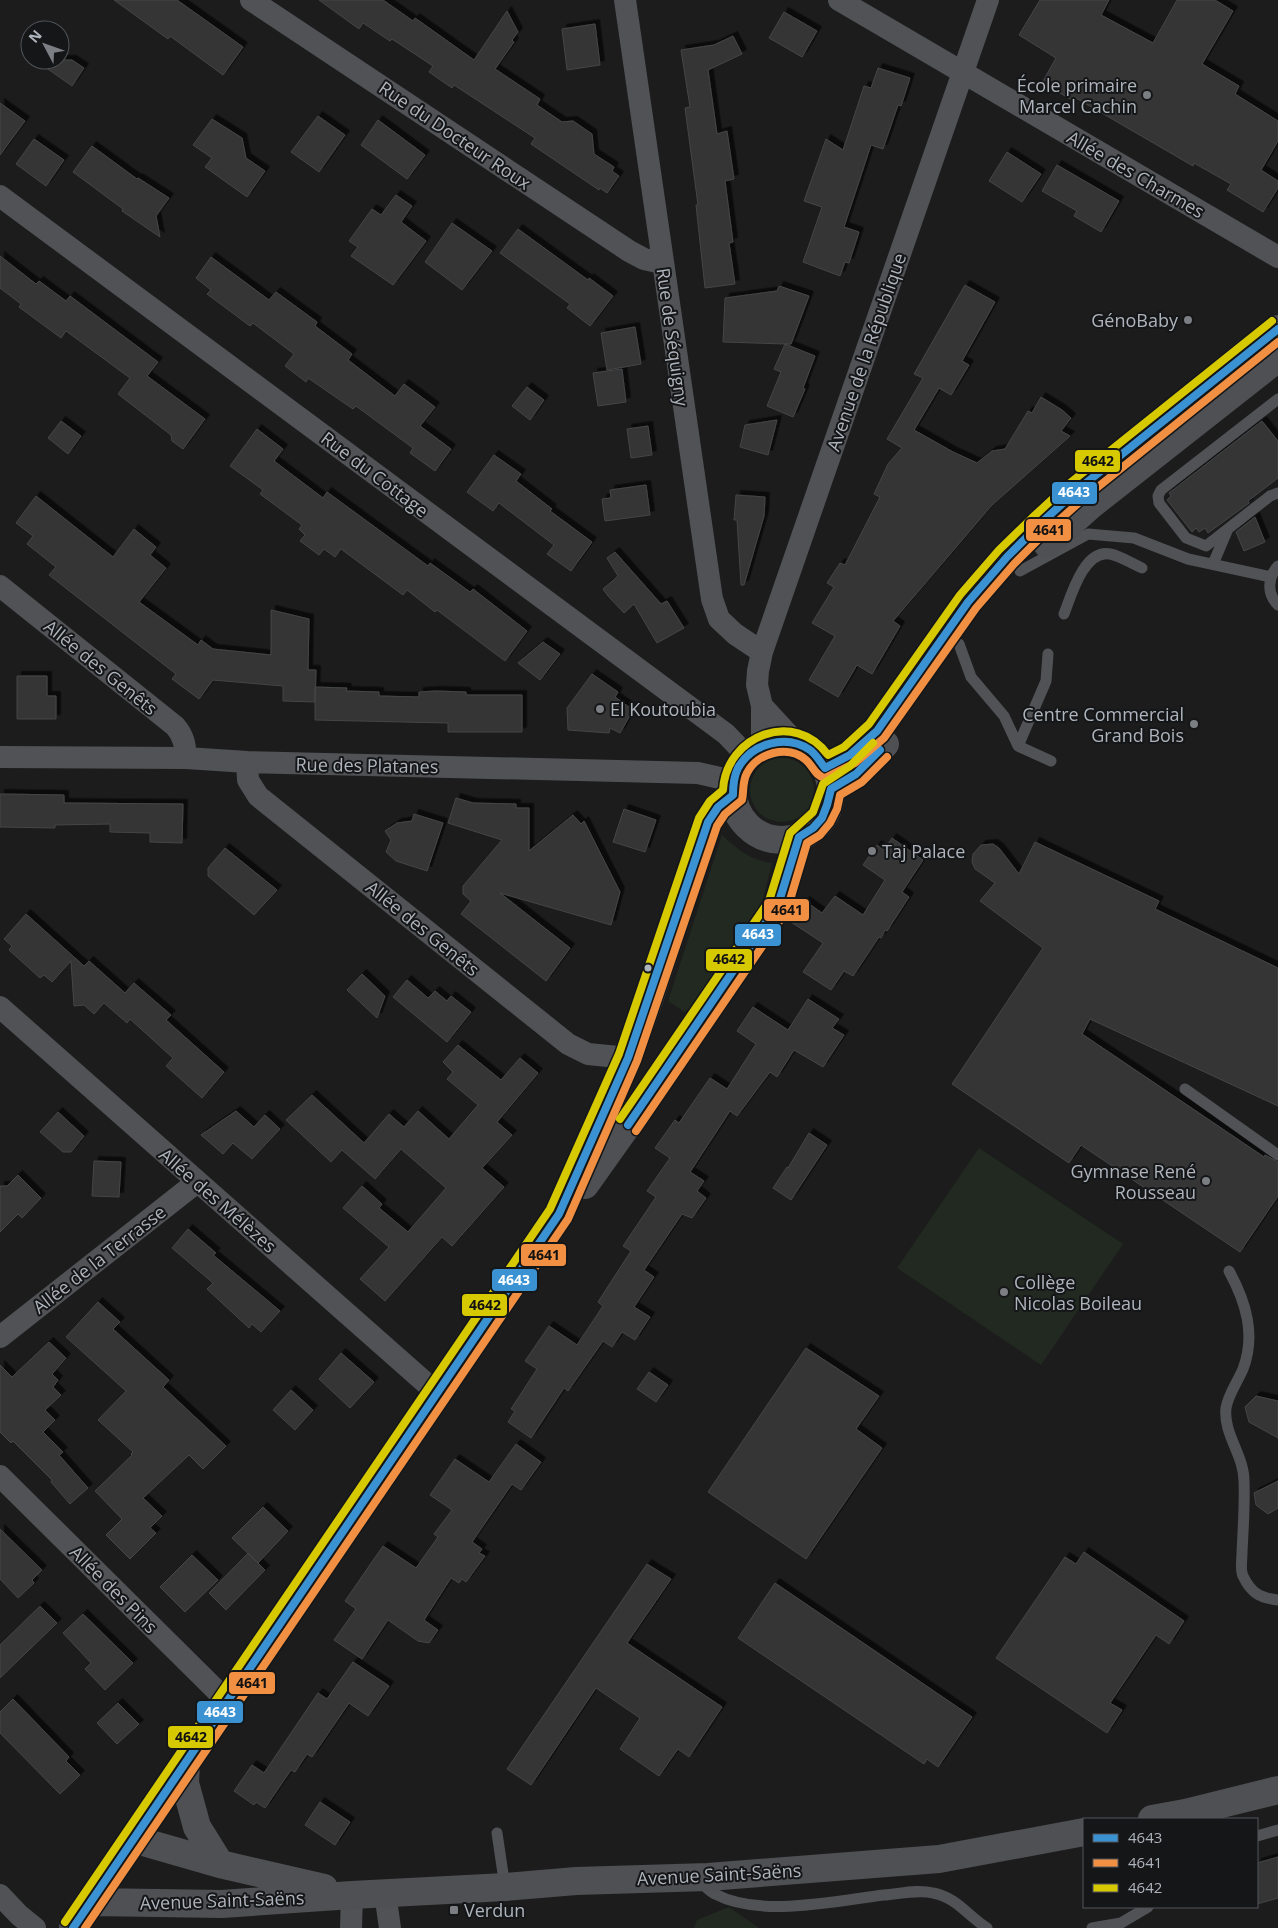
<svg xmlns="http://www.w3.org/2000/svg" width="1278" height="1928" viewBox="0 0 1278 1928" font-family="'Open Sans',sans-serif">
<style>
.green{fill:#212921}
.building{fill:#343434;stroke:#444648;filter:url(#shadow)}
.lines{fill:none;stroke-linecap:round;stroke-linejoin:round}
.lane{stroke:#505255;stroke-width:11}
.street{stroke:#505255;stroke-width:22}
.secondary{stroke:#4f5053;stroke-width:28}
.bus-1-casing{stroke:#151618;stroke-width:11}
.bus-2-casing{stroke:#151618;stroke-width:11}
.bus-3-casing{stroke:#151618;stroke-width:11}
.bus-1{stroke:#3a92d2;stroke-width:8}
.bus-2{stroke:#f19043;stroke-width:8}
.bus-3{stroke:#d6c900;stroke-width:8}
.poi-dot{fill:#7b7f84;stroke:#151618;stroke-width:2}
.bus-dot{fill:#aeb4bc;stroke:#151618;stroke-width:2}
.labels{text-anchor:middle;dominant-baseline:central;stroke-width:4;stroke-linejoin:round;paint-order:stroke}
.poi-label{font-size:18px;fill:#aeb4bc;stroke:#151618;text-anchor:end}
.street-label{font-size:18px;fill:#aeb4bc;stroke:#151618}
.line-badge{stroke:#151618;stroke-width:2}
.badge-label{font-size:14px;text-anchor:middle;font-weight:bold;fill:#fff}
.pale-badge-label{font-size:14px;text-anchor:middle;font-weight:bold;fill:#111}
</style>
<defs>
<filter id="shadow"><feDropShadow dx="4.5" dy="-4.5" stdDeviation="0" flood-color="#0009"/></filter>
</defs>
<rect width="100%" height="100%" fill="#1c1c1c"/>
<!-- green -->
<path class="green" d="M750 790a32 32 0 1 1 64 0a32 32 0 1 1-64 0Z
M722,835C737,849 750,860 772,863L762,903L691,1007L684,1012L668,1001Z
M979,1148L1123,1244L1041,1365L897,1268Z
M729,1907L759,1928H694L697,1920Z"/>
<!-- building -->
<path class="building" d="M114,0H177L243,47L223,75L170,36L168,39Z
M319,0H383L413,21L415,18L474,60L507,11L518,32L512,40L514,42L495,69L540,99L537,105L562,122L573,121L592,134L594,154L614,167L612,171L619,176L607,193L600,188L599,190L531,144L535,138L454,85L452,88L429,72L433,66L392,39L390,41L363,23L359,29Z
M1040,0H1109L1101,15L1153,43L1177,0H1215L1233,11L1202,64L1239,86L1235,94L1278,121V141L1261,170L1278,181V188L1263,212L1227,190L1231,184L1194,163L1193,166L1076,98L1074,101L1042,83L1056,58L1019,35Z
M784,12L817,31L802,57L769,38Z
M595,24L600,65L567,70L562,29Z
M733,36L742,54L708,70L717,134L727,131L734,179L725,181L733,242L729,243L735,284L705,288L696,205H698L685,108L690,107L681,50L714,45Z
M35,60H72L84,68L72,86Z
M878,68L910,78L901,106L898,105L883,149L871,145L844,227L859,232L849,263L845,262L840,276L803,262L822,207L804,201L826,139L843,150L864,86L871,88Z
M0,103L25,121L0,155Z
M318,116L345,135L319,172L291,152Z
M212,119L242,138L246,158L265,171L247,197L205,167L212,158L193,145Z
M378,120L425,155L407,179L361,145Z
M34,139L64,160L46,186L16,164Z
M92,146L137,179L138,178L169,198L156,216L160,237L122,211L123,209L73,172Z
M1007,152L1041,174L1022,202L989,181Z
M1057,165L1119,201L1101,232L1074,216L1077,211L1042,191Z
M396,195L412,206L401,222L426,241L393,285L351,256L358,247L349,241L372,209L381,215Z
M452,223L492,251L462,290L425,262Z
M518,229L588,280L589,278L613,296L590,326L567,308L570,304L500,253Z
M0,256L36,284L39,281L66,301L70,296L158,362L147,376L205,419L183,449L172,441L171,435L118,394L130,378L66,331L61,338L19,307L21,304L0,288Z
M211,257L269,300L276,292L317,322L315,326L352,354L348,360L395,396L404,384L435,407L420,426L451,449L435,471L410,453L413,448L356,406L353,409L308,378L306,382L285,366L294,354L253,323L250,326L207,294L211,290L196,278Z
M965,285L995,302L962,361L969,365L951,395L939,388L914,430L953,452L977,463L992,451L1005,449L1028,411L1032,413L1041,397L1062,410L1071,418L1061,431L1070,436L992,505L893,621L900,626L872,674L857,665L838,697L809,680L835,636L812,623L834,587L827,583L840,563L845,565L880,497L874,494L888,464L902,448L887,439L923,378L914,374Z
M779,286L809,296L791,344H785L815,356L803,388L805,389L793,417L767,406L781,372L774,369L785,344L723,342L725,298L777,291Z
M635,327L641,364L607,370L601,333Z
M622,369L626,402L598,406L593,373Z
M527,387L544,400L530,420L512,406Z
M777,420L768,455L740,447L745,425Z
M61,421L81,436L68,454L48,438Z
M1262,421L1278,441V478L1248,501L1249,503L1208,533L1205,528L1199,532L1196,528L1192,532L1167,500L1171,496L1169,493Z
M648,426L652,455L631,458L627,429Z
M257,429L283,449L274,461L323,498L327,492L428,566L430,563L470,592L473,589L527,631L505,661L437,610L435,612L407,590L403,595L341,549L335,557L324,549L319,555L300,541L305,535L299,529L302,525L260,494L263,490L230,466Z
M494,455L521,474L516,481L552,509L550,511L592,542L571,571L547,554L554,545L499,503L493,511L467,492Z
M646,485L650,515L605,521L602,499L611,498L610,490Z
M736,495L765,497L764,516L744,585H741L737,520H734Z
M36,496L113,557L134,529L156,547L150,555L166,568L139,602L198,645L201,640L213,649L271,655V610L309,619L308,670H316L315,702L283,701V686L213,680L199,699L172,679L176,674L49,575L56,567L27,544L33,536L16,523Z
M1255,517L1265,542L1244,551L1236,532Z
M615,552L661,604L667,601L684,628L657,643L634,604L624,613L608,596L603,589L618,576L607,558Z
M543,642L560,654L540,680L518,663Z
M592,674L618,692L615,697L633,710L620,733L610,728L609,733L568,730L567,708Z
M17,676H47V696H56V719H17Z
M315,687L347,688L346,691L379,692V696L419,697V692L436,691L466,692V695H522V732H448V723L315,720Z
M0,794L64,795V803L183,804L182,843L150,842V833L110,832V824L55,825V828L0,827Z
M456,798L473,803L516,804V808H529V851L573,815L581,824L584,821L620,892L611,925L500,893L570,948L546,981L461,914L471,901L463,894V886L502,840L448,823Z
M624,809L656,820L645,852L613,842Z
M414,814L443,823L427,871L396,861L386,852L391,840L385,831L397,823L412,821Z
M892,838L923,860L902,892L909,897L887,931L885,930L881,938L879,937L853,976L844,971L831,990L803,972L823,943L791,922L805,901L822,913L835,896L863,915L885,880L863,865L877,845L884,850Z
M1035,842L1159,901L1155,909L1278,968V1106L1090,1019L1082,1034L1264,1157L1265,1155L1278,1162V1196L1240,1252L1081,1145L1069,1163L952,1084L1043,948L980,901L995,883L975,869L972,862L973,854L981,845L993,844L999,848L1019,874Z
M225,848L277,890L254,915L208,876V868Z
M26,914L84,966L89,961L125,993L134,983L171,1015L166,1020L224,1072L202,1098L166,1066L173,1058L130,1019L127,1023L104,1003L94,1014L84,1005L74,1006L71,961L52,982L44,975L40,978L9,950L12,946L4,939Z
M362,974L385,996L377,1018L347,990Z
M407,980L428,998L435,991L447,1001L451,996L471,1012L447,1042L393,997Z
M808,999L839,1019L832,1028L844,1035L823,1067L794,1050L777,1077L770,1072L737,1116L730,1111L690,1172L704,1181L697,1191L706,1198L692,1218L682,1214L644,1270L654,1277L634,1307L650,1317L635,1340L622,1332L612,1347L603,1341L568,1391L564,1388L531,1438L508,1422L515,1411L511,1409L537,1369L525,1361L549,1326L577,1345L603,1306L598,1302L631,1251L623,1246L656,1197L647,1191L670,1158L655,1148L675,1120L679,1123L710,1078L727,1089L756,1044L737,1031L753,1007L788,1030Z
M458,1045L501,1080L520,1058L538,1073L497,1122L512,1135L482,1168L504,1187L452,1246L442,1237L385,1301L360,1279L389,1247L343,1208L362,1186L382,1204L379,1208L408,1232L446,1188L401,1149L375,1179L342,1150L331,1162L286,1120L312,1095L364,1143L389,1114L404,1127L418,1111L449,1139L478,1105L447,1079L453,1072L443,1062Z
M236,1111L254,1127L265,1115L280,1129L252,1159L233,1143L223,1154L201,1135Z
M58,1112L84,1136L71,1152H63L40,1132Z
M809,1133L827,1145L791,1200L773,1188L787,1167L788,1168Z
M94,1161L121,1162L119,1197L92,1196Z
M18,1175L41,1198L22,1218L18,1214L0,1232V1186H7Z
M188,1229L216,1253L213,1255L280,1311L261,1332L252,1324L249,1328L207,1289L213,1283L172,1248Z
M98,1302L120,1322L113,1329L169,1380L163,1387L226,1446L203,1469L189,1455L143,1498L162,1516L150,1528L156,1533L130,1559L106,1535L122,1519L95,1491L132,1455L131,1454L133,1452L98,1420L126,1391L66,1337Z
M49,1342L66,1358L52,1374L58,1380L53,1387L61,1395L45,1410L55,1420L43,1432L63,1452L59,1455L88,1488L70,1504L51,1482L52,1480L13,1441L11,1443L0,1432V1365L12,1377Z
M806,1348L879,1396L856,1429L882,1448L806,1559L708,1492Z
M341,1353L374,1382L350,1408L319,1379Z
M649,1372L668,1385L656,1402L637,1389Z
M291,1390L313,1410L295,1430L273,1410Z
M1256,1396L1278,1401V1438L1249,1422L1245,1407Z
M516,1444L541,1462L521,1490L512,1484L472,1542L482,1549L479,1553L485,1556L466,1582L462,1579L459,1583L451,1578L424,1620L438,1630L429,1643L418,1641L388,1620L362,1659L334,1640L356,1609L345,1601L383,1546L416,1568L438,1537L434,1534L452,1510L430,1495L455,1459L489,1482Z
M1278,1481V1508L1268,1514L1256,1505L1254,1493Z
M263,1507L288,1531L258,1563L232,1538Z
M0,1529L42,1570L32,1580L34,1583L18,1598L0,1579Z
M1084,1552L1184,1621L1169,1644L1156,1635L1110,1703L1122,1710L1107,1733L996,1658L1065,1557L1076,1564Z
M248,1553L265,1570L226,1610L209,1593Z
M192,1555L218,1580L185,1612L160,1587Z
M647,1564L671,1579L627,1643L722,1707L689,1757L678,1749L659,1776L620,1749L640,1718L596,1688L531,1785L507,1769Z
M775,1583L972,1717L938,1767L927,1759L924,1764L738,1638Z
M40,1606L57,1623L0,1678V1645Z
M83,1614L133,1663L105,1690L85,1669L91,1663L63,1633Z
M353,1662L389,1686L368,1716L349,1703L312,1757L307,1754L295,1772L291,1770L265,1808L256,1802L254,1805L234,1791L252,1765L264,1773L318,1693L327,1699Z
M13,1699L69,1757L66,1761L80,1775L60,1794L0,1733V1712Z
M118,1703L139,1724L117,1744L97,1723Z
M320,1802L350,1822L335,1845L305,1825Z
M1278,1857V1898L1257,1904V1863Z"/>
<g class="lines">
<!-- lane -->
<path class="lane" d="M1278,399L1161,490L1158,496L1159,503L1186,538L1206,546L1270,496L1278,493
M1213,564L1227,531
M1278,566C1267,578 1267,594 1278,605
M1020,571L1088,534L1134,538L1188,559L1271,577
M1064,614C1071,596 1084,549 1110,554C1121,556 1132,564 1142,568
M959,644L971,677L1004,716L1018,746L1051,761
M1018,746L1046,681L1048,654
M1185,1089L1278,1155
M1229,1271C1246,1302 1256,1335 1243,1369C1238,1381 1228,1395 1226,1408C1223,1434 1244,1455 1244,1481C1245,1505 1243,1529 1242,1553C1242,1560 1240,1570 1243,1576C1251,1593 1260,1598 1278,1600
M497,1833L505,1887
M1257,1836L1278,1830
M700,1882C705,1886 709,1891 715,1894C760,1918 834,1901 884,1895C899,1894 918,1889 933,1893C956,1897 968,1916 987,1928
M1092,1928L1121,1923L1148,1907"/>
<!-- street -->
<path class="street" d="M251,0L629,251L644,259L662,263
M625,0L712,599L719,619L735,634L762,652
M839,0L1278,257
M0,196L726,734L747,756
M0,586L175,726C184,736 185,745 186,758
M762,706L797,744
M762,745V706L757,685L758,671L762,652L988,0
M0,757L186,758L247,762L698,773L733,781
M247,762L248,780L258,796L568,1044L588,1054L628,1058
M0,1007L437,1393
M0,1337L197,1182
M0,1476L227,1701
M385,1893L390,1928
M0,1895L19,1915L35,1928
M351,1928L352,1895"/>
<!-- secondary -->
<path class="secondary" d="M1047,544L1091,505L1278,358
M733 791a49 49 0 1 1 98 0a49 49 0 1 1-98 0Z
M825,768L850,755L877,731L968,602L1007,557L1039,525L1076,491L1246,353L1278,329
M831,789L856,774L885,744
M585,1185L639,1109L778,905L799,837
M186,1762L185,1783L197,1827L220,1864
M1152,1819L1185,1813L1278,1790
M133,1839L220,1864L324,1888
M91,1902L222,1904L352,1895L505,1887L576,1881L708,1877L939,1859L1084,1832
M73,1928L559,1214L628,1058L649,1000L708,822L718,807L733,795"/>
<!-- bus-1 casing -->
<g class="bus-1-casing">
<path id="bus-1" d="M628,1125L778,905L799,837L813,828L822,818L827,805L831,789L856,774L880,750
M73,1928L559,1214L628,1058L708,822L718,807L733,795C733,786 734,776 738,768C752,743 786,734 810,750C816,754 820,762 825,768L850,755L877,731L968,602L1007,557L1039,525L1076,491L1278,329"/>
</g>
<!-- bus-2 casing -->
<g class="bus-2-casing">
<path id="bus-2" d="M636,1131L787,910L807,843L820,835L830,823L837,809L840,795L862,782L887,757
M85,1928L568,1219L637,1061L717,826L725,814L742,800C744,791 742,782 747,773C757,753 788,744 806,760C813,766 815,776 825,778L855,763L884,738L976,608L1014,564L1046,532L1083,499L1278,342"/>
</g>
<!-- bus-3 casing -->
<g class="bus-3-casing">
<path id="bus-3" d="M620,1119L769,901L790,833L813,812L823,784L850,766L873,743
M65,1922L550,1209L619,1054L699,818L710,801L723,790C726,735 795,709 828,755L844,747L869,724L960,595L999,550L1032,518L1070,483L1272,321"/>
</g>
<!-- bus-1 -->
<use href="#bus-1" class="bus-1"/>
<!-- bus-2 -->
<use href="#bus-2" class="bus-2"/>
<!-- bus-3 -->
<use href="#bus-3" class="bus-3"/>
</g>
<!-- markers -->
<g class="poi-dot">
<circle cx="1147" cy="95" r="5"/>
<circle cx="1188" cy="320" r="5"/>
<circle cx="600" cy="709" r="5"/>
<circle cx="1194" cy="724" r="5"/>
<circle cx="872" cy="851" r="5"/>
<circle cx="1206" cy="1181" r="5"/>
<circle cx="1004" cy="1292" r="5"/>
<rect x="449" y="1905" width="10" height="10" rx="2.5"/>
</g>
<circle class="bus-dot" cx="648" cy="968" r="4.5"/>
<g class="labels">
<!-- poi labels -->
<g class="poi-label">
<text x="1137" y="85">École primaire<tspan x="1137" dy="21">Marcel Cachin</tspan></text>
<text x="1178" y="320">GénoBaby</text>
<text x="610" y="709" text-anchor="start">El Koutoubia</text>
<text x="1184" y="714">Centre Commercial<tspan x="1184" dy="21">Grand Bois</tspan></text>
<text x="882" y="851" text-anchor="start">Taj Palace</text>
<text x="1196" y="1171">Gymnase René<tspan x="1196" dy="21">Rousseau</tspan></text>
<text x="1014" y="1282" text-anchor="start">Collège<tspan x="1014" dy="21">Nicolas Boileau</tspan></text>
<text x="464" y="1910" text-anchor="start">Verdun</text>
</g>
<!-- street labels -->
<g class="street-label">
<text transform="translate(455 135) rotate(34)">Rue du Docteur Roux</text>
<text transform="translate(1136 174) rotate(30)">Allée des Charmes</text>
<text transform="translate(673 337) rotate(82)">Rue de Séquigny</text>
<text transform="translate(866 352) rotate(-71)">Avenue de la République</text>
<text transform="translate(375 474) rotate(37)">Rue du Cottage</text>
<text transform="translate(101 667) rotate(39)">Allée des Genêts</text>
<text transform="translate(367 765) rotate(1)">Rue des Platanes</text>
<text transform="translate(423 928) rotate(39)">Allée des Genêts</text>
<text transform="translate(218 1200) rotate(41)">Allée des Mélèzes</text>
<text transform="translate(99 1259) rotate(-38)">Allée de la Terrasse</text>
<text transform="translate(114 1589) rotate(45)">Allée des Pins</text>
<text transform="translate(719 1874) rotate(-3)">Avenue Saint-Saëns</text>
<text transform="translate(222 1900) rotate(-2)">Avenue Saint-Saëns</text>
</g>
</g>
<g class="line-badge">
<rect x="1074" y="449" width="47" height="24" rx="5" fill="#d6c900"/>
<rect x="1051" y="481" width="47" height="24" rx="5" fill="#3a92d2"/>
<rect x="1025" y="518" width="47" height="24" rx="5" fill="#f19043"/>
<rect x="763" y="898" width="47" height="24" rx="5" fill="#f19043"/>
<rect x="734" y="923" width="48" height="24" rx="5" fill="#3a92d2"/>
<rect x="705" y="948" width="48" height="24" rx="5" fill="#d6c900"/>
<rect x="520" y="1243" width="47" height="24" rx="5" fill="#f19043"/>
<rect x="491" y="1268" width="47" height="24" rx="5" fill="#3a92d2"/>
<rect x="461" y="1293" width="47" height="24" rx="5" fill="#d6c900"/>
<rect x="228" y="1671" width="48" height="24" rx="5" fill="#f19043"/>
<rect x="196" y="1700" width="48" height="24" rx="5" fill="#3a92d2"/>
<rect x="167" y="1725" width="47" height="24" rx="5" fill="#d6c900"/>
</g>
<g class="badge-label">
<text x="1074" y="497">4643</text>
<text x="758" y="939">4643</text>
<text x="514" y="1285">4643</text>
<text x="220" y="1717">4643</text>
</g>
<g class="pale-badge-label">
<text x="1098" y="466">4642</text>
<text x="1049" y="535">4641</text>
<text x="787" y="915">4641</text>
<text x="729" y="964">4642</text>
<text x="544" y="1260">4641</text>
<text x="485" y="1310">4642</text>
<text x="252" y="1688">4641</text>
<text x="191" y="1742">4642</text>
</g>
<!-- legend -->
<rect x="1083" y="1818" width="175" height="90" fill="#151618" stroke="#52555a"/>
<rect x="1093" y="1834" width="25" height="8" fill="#3a92d2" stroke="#52555a"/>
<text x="1128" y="1843" font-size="15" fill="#aeb4bc">4643</text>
<rect x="1093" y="1859" width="25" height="8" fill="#f19043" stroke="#52555a"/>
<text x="1128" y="1868" font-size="15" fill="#aeb4bc">4641</text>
<rect x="1093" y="1884" width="25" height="8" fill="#d6c900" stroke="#52555a"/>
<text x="1128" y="1893" font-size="15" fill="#aeb4bc">4642</text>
<!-- north arrow -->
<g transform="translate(45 45) rotate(311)"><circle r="24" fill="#151618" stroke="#52555a"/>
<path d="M0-4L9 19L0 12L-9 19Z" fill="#7b7f84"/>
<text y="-8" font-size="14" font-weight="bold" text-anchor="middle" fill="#aeb4bc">N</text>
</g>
</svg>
